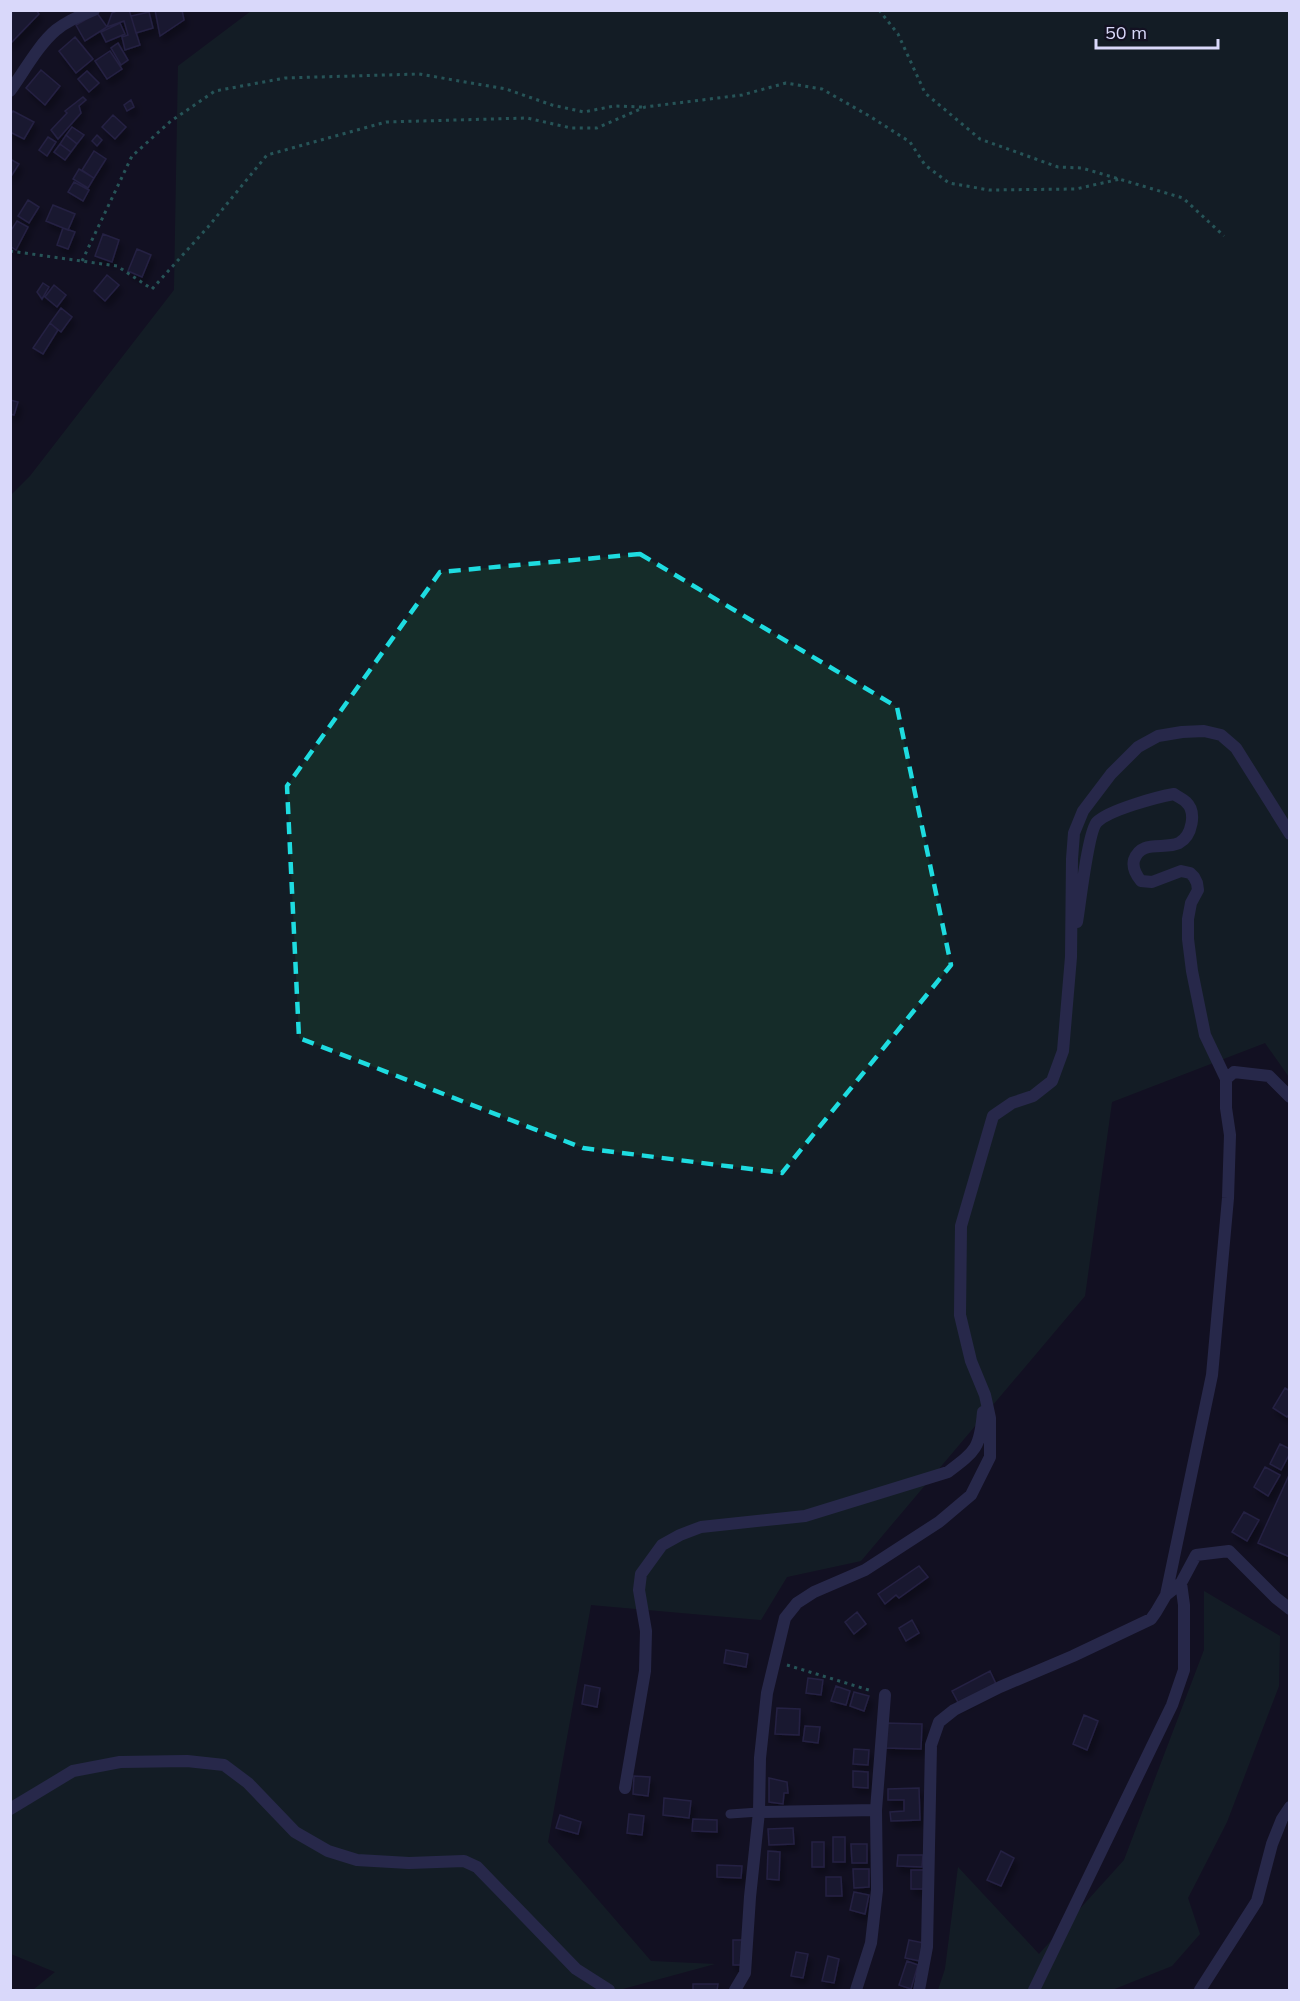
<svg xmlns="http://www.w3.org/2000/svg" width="1300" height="2001" viewBox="0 0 1300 2001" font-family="Mulish,sans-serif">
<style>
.green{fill:#152c29}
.building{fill:#242041;stroke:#3b356a;stroke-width:1.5;filter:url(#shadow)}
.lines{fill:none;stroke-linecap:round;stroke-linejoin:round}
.path{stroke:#3fa799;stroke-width:3;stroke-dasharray:3 4.5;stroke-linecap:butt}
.service{stroke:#42457b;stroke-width:9}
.minor{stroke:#42457b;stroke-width:12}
.marked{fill:none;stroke:#1edce0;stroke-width:4.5;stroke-dasharray:12 8;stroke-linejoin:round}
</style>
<defs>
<filter id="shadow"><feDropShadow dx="3.5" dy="6" stdDeviation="3" flood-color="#0009"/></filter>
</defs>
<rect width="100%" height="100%" fill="#131122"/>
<!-- green -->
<path class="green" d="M251,11H1289V1077L1265,1043L1112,1102L1085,1296L861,1561L787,1577L761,1620L591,1605L548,1842L651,1961L715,1964L619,1990H33L55,1972L11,1954L10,496L30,476L174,290L178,66Z
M1204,1591L1280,1636L1279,1686L1227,1822L1188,1898L1200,1934L1172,1966L1112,1990H938L945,1969L958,1867L1039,1954L1124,1860L1204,1650Z"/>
<!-- building -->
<path class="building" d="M12,10H36L39,14L10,44Z
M119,10H129L140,45L125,50L122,37L128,35L124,21L107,27L112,13Z
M155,10H182L184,20L160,36Z
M149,12L153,28L136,33L131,16Z
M97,13L107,27L85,41L76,25Z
M120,23L125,34L106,42L101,32Z
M75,37L93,59L76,73L59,51Z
M118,43L128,60L121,65L111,48Z
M110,51L122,69L107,79L95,61Z
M41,70L60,86L45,105L26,88Z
M87,71L99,83L89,92L78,79Z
M83,97L86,100L79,106L81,113L58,139L51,130L67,113L65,111Z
M131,100L134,107L127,111L124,105Z
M13,111L34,122L24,139L10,132V115Z
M113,115L126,127L115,139L102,127Z
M72,127L84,135L77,144L66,135Z
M66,135L77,144L71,152L60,144Z
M97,135L102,140L97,146L92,141Z
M48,137L56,142L47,156L39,150Z
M60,144L71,152L65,160L54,152Z
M94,151L106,159L94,178L82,170Z
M10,159L19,164L10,178Z
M79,169L94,178L88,188L73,179Z
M74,182L89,190L83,201L68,192Z
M28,200L39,207L29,223L18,216Z
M53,205L75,214L68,230L46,221Z
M17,221L28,227L16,250L10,246V232Z
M63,228L75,232L68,249L57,245Z
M103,234L119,240L112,262L95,256Z
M137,249L151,255L142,277L128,271Z
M107,275L119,285L105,301L94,291Z
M43,283L49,287L42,299L37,292Z
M54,285L66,295L57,307L45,297Z
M61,308L72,317L61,332L50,323Z
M50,323L58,330L43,354L33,348Z
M10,400L18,402L14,415L10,414Z
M1285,1388L1290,1391V1413L1287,1417L1273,1408Z
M1280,1444L1290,1449V1453L1281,1470L1270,1464Z
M1265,1467L1280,1475L1268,1496L1254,1487Z
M1290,1473V1557L1258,1543Z
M1244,1512L1259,1520L1247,1541L1232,1532Z
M919,1566L928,1577L899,1598L896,1595L885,1604L878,1594Z
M857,1612L866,1624L854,1634L845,1622Z
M912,1620L919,1633L906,1641L899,1628Z
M726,1650L748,1654L746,1667L724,1663Z
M990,1671L996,1684L959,1704L952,1691Z
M808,1678L823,1680L821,1695L806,1693Z
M585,1685L600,1688L597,1707L582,1704Z
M836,1686L850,1691L846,1705L831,1701Z
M854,1692L869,1696L864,1711L850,1706Z
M777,1708L800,1709L799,1735L775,1734Z
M1084,1715L1098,1721L1087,1750L1073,1744Z
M886,1723L922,1724L921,1749L885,1748Z
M805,1726L820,1727L818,1743L803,1741Z
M854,1749L869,1750L868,1765L853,1764Z
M853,1771L868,1772V1788L853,1787Z
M634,1776L650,1777L648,1796L633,1794Z
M769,1778L787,1782L788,1793H784L783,1804L769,1802Z
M919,1788L920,1820L891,1821L890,1812L904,1811V1800H888V1789Z
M664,1798L691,1801L689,1818L663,1815Z
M629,1814L644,1816L642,1835L627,1833Z
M560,1815L581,1822L578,1834L556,1828Z
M693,1819L717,1820V1832L692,1831Z
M793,1828L794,1844L769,1845L768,1829Z
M833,1837H845V1862H833Z
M812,1842H824V1867H812Z
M851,1844H867V1863H852Z
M768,1851L780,1852L779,1880L767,1879Z
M1001,1851L1014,1858L1001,1886L987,1880Z
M898,1855H923L922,1867L897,1866Z
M717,1865L742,1866L741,1878L717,1877Z
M853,1869H869V1887L854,1888Z
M911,1870H925L924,1889H911Z
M826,1877H841L842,1896H826Z
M854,1892L869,1895L865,1914L850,1910Z
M733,1940H745V1965H733Z
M909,1940L924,1943L920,1961L905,1958Z
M796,1952L808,1954L803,1978L791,1976Z
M828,1956L839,1959L834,1983L822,1981Z
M907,1961L918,1965L911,1989L899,1985Z
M693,1984H718L717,1990H693Z"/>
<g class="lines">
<!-- path -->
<path class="path" d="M879,10L898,34L925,93L980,139L1058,167L1082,168L1183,198L1224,236
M10,251L117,266L152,289L208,227L267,155L386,122L527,118L571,128H597L645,107L742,95L786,83L822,89L871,117L910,142L925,165L949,183L989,190L1076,189L1120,179
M82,261L132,156L171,121L215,91L285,78L419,74L506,89L552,105L584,112L614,106L642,107
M787,1665L872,1691"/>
<!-- service -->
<path class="service" d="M730,1814L759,1812"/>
<!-- minor -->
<path class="minor" d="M10,91C23,73 39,44 56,30C67,21 81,15 94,10
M1077,922C1080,905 1088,831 1097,822C1109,810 1157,797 1174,794C1178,797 1183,799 1186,802C1197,812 1192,836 1179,843C1164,850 1141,839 1134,860C1132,868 1136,875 1141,881L1152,882L1181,871L1190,873L1194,877L1197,883L1198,890L1191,903L1188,919V939L1192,971L1205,1035L1226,1079V1108L1230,1135L1228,1198L1212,1375L1166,1595
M1226,1079L1234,1072L1269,1076L1290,1097
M625,1788L645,1671L646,1631L639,1590L641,1574L662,1545L680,1535L701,1527L805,1516L948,1472C976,1451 980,1448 983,1412
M10,1809L73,1771L120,1762L187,1761L224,1765L248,1783L295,1832L328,1851L357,1860L409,1863L464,1861L477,1867L576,1969L609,1990
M759,1812L876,1810
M735,1990L745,1973L750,1897L759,1812L760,1758L767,1693L785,1618L797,1603L814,1592L865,1570L939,1522L971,1495L990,1457V1418L985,1395L971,1361L960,1315L961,1226L993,1116L1012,1103L1033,1096L1052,1081L1063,1051L1071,957L1072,859L1074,833L1083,811L1111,774L1138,747L1158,736L1182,732L1204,731L1221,735L1236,748L1290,834
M856,1990L871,1943L877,1890L876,1810L885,1695
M919,1990L927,1947L931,1745L939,1722L954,1710L1000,1687L1073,1656L1151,1619L1156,1612L1166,1595L1181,1583L1196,1555L1229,1551L1276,1598L1290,1609
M1034,1990L1172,1705L1184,1670V1605L1181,1583
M1200,1990L1257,1901L1272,1844L1282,1819L1290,1807"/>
</g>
<!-- marked area -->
<path d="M0 0H1300V2001H0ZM640,554L897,707L951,965L782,1173L583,1148L299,1038L287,786L440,572Z" fill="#131122" fill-opacity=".55" fill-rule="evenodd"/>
<path class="marked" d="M640,554L897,707L951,965L782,1173L583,1148L299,1038L287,786L440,572Z"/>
<!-- border -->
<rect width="1300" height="2001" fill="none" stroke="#d9d8fa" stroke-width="24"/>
<!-- scale -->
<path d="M1096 39v9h122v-9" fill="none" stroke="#d9d8fa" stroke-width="3"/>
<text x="1105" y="39" font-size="18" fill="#d9d8fa" stroke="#131122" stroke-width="4.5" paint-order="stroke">50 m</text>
</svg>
